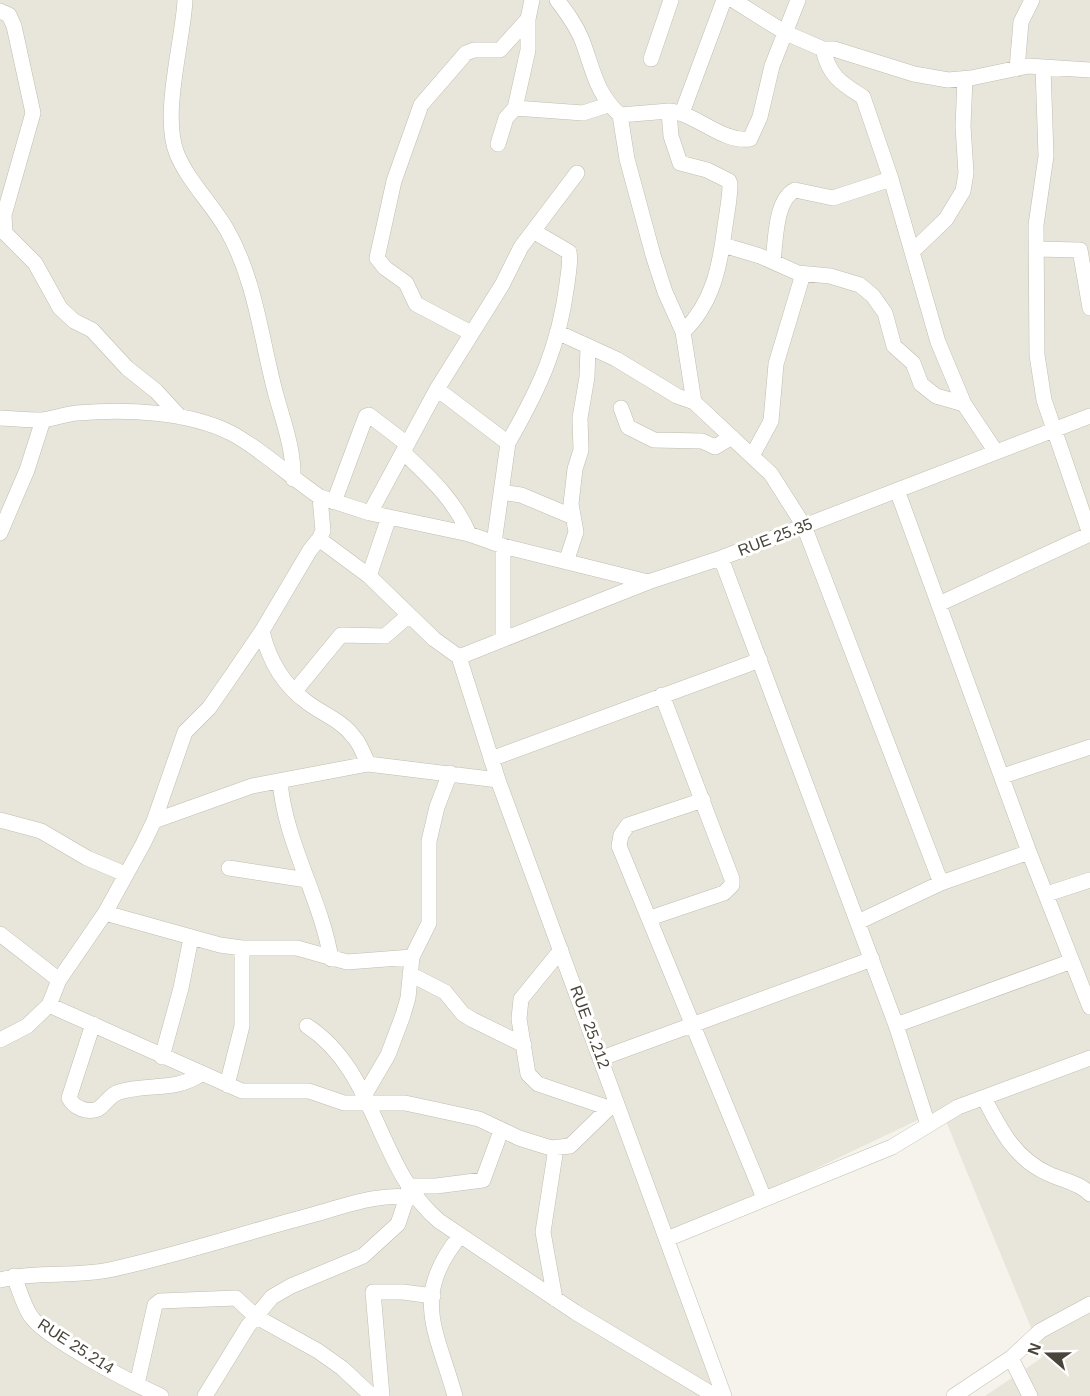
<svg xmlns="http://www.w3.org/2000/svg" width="1090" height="1396" viewBox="0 0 1090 1396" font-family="Arial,sans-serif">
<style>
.residential{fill:#e8e6da}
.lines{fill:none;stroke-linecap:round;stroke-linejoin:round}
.minor-casing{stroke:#c0bdaf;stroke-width:16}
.minor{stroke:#fff;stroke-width:15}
.labels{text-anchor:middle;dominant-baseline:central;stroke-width:6;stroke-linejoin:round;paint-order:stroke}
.street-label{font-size:16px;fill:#49453a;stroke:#fff}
</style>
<rect width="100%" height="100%" fill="#f5f3ec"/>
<!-- residential -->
<path class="residential" d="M0,0H1090V1396H985L1043,1357L941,1109L664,1241L722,1396H0Z"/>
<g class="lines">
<!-- minor casing -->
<g class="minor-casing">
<path id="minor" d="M185,0C183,42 161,115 177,154C188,181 212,204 227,230C256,281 261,340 276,395C284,424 294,450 293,479
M532,0L528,19V50L515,108L583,113L608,105
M557,0C567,13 576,25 582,40C593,69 596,94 620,115L627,159L653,255L665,292L683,332L694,402L771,474L804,526L941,883
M733,0L786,33L823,49C829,76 841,83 863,97L891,179L938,342L964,404L996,452
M0,11L9,15L14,26L33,113L4,215L5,233L35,263L60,308L74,321L92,330L127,368L156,391L180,417
M823,49H834L914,74L948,80L971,78L1028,66L1090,70
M651,59L671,0
M1043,67L1046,156L1036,225L1037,355L1044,400L1090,534
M1017,69L1021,22L1032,0
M682,113L724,0
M620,115L669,111
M498,144L506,118L515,108
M723,245L760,256L798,273L830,276L860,285L873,296L885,313L894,346L913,363L921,384L936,396L964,404
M1036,249L1080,250L1090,308
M913,251L946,219L963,191L966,173L963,126L965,79
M773,260C776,240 775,200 795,190L833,198L891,179
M557,332L616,359L677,396L694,402
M683,332C713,303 720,266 725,226C727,212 730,198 730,184L729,181L707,170L680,163L671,136L669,111C696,113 722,143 750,139L760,117L772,66L798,0
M471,333L416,304L406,283L385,268L377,258L394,181L421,105L466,53L474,50H500L528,19
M437,389L508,443L494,543
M621,408L628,427L654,440L702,441L715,447L732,437
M0,418C14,419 28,420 41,420C53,419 65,414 77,413C126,409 187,411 231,433C263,450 290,477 320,497L323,531L319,539L369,576L434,639L459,657
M508,443C539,389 559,347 567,284C568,274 571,262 569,252L533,231
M403,452C429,477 454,499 469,534
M752,456L771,421L776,364L803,274
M897,490L1029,852L1090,1007
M501,492L521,495L571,516
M320,497L370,513L469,534L503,546L648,582
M334,502L366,416L369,415L407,444
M370,513L437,389L502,285L521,247L577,173
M0,533L27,470L43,420
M721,558L896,1025L928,1125
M566,562L576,532L571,504L575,469L581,450L580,418L587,377L588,346
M369,576L389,517
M939,604L1090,534
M262,631C269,661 283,685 308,703C323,714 342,721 353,736C360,743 364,755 368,764
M503,639V546
M459,657L498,780L724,1396
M459,657L648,582L721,558L1090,416
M295,691L341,635L385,636L409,615
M491,759L760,660
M1003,776L1090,747
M280,781C285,843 321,898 331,959
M703,800L628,825L621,835L619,846L764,1198
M0,820L41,831L87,858L125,874
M154,821L252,786L368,764L498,780
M229,868L307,880
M1047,894L1090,880
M105,913L220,945L242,948H297L347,962L412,957
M650,918L724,893L732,885V879L662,695
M858,922L941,883L1029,852
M0,934L59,980
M561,950L521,999L519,1019L528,1074L538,1084L609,1108
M410,974L445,992L463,1014L473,1020L524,1045
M49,1005L242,1091H309L344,1103H405L433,1109L479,1119L519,1138L551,1148L570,1146L609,1108L617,1104
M93,1024L69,1098C74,1108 87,1113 98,1109C106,1104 109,1095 119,1092C148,1083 175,1092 201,1074
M896,1025L1072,961
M307,1026C377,1071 377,1169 439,1221L575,1312L715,1396
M0,1040L27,1026L49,1005L59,980L105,913L143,844L154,821L185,732L209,708L232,675L262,631L310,550L319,539
M162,1057L181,988L191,938
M602,1058L872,959
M227,1085L242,1026V948
M364,1096L388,1055L403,1015L408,998L412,957L429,923V841L437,807L450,773
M984,1098C1000,1129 1015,1159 1049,1174C1062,1180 1080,1183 1090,1194
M408,1186H436L483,1180L501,1131
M667,1239L892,1147L958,1107L1090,1058
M14,1276C19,1289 23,1304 30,1315C44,1338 134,1384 161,1396
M0,1280C36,1271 73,1277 109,1270C178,1255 244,1233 312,1215C345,1206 380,1192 415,1198
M555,1299L543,1232L556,1148
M1011,1358L1030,1396
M137,1384L155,1305L160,1301L236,1298L255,1316L318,1351L342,1368L372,1396
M205,1396L248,1326L272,1297L291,1286L363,1256L398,1224L407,1197
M382,1396L373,1292H403L433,1296
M455,1396C437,1331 410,1297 460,1236
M954,1396L1011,1358L1040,1331L1090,1304"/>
</g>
<!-- minor -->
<use href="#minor" class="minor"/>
</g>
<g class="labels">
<!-- street labels -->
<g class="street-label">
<text transform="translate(775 537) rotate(-21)">RUE 25.35</text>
<text transform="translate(590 1027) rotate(70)">RUE 25.212</text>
<text transform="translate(76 1346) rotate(33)">RUE 25.214</text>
</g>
</g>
<!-- north arrow -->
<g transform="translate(1048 1354) rotate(290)" stroke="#ffffff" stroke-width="4.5" paint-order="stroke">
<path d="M0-4.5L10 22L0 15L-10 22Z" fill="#49453a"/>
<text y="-9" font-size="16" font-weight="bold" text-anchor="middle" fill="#49453a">N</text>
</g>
</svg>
